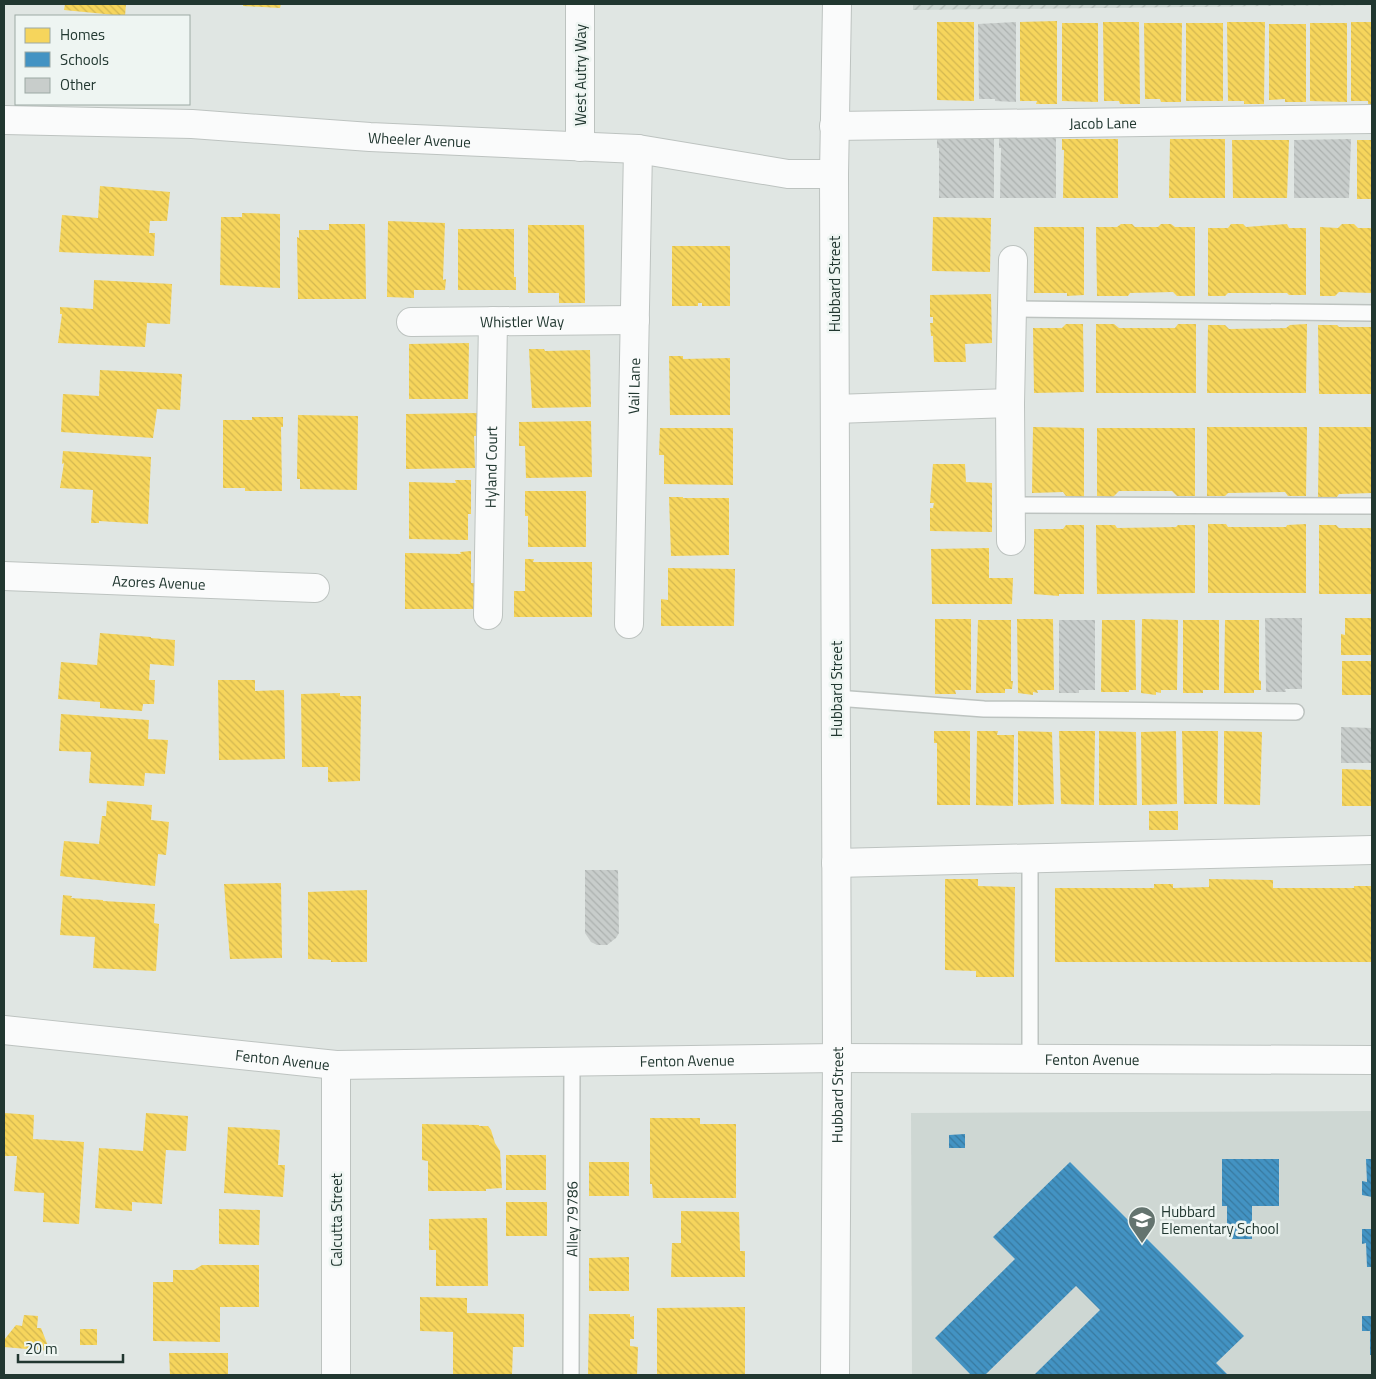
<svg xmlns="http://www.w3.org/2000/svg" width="1376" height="1379" viewBox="0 0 1376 1379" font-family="'Titillium Web',sans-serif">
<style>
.built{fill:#ced7d3}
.industrial{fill:url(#industrial-furrows)}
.homes{fill:url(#homes-back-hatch)}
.schools{fill:url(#schools-back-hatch)}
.building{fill:url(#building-back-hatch)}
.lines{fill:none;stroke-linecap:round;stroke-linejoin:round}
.service-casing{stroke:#bdc3c0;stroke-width:18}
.minor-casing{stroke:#bdc3c0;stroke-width:30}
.secondary-casing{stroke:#bdc3c0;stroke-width:30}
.service{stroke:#fafbfb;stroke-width:15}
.minor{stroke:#fafbfb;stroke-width:28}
.secondary{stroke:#fafbfb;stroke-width:28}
.labels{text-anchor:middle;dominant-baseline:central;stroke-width:5;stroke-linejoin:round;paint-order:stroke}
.street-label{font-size:15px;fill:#213730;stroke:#eef5f2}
.poi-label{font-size:15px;fill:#213730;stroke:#eef5f2;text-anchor:start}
</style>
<defs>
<pattern id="industrial-furrows" width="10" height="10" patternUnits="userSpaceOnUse" patternTransform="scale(1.25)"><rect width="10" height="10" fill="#ced7d3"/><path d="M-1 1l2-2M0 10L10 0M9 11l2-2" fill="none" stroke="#b1b9b5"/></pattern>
<pattern id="homes-back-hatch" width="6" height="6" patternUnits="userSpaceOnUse" patternTransform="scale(1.25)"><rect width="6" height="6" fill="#f6d55c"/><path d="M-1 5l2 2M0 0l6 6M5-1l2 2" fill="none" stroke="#d3b750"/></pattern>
<pattern id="schools-back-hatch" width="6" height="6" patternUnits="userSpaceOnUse" patternTransform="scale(1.25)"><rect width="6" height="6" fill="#4393c3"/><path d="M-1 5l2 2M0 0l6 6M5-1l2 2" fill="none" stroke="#38799f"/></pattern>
<pattern id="building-back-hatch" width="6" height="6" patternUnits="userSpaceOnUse" patternTransform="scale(1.25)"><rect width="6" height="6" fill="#c8cdcb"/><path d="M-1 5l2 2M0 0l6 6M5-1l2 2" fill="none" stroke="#acb1af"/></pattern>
</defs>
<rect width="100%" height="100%" fill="#e0e6e3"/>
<!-- built -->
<path class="built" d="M1372,1111V1375H912L911,1113Z"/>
<!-- industrial -->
<path class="industrial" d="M913,4H1372V5L913,10Z"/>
<!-- homes -->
<path class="homes" d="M65,4H126L125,16L64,10Z
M243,4H281L280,8L243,6Z
M1057,21V104H1036L1037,101H1020V22Z
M937,22H974V101L937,100Z
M1103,22H1139L1140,104H1120L1119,101H1104Z
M1227,22H1265L1264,104H1244V101H1228Z
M1351,22H1372V104H1368V101H1351Z
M1062,23H1098V102L1062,101Z
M1144,23H1182L1181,102H1161L1160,99H1145Z
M1186,23H1223V101H1186Z
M1310,23H1347V102L1310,101Z
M1269,24H1306V102H1285V99L1269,100Z
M1062,139H1118V198H1063L1064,150H1062Z
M1170,139H1225V198H1169Z
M1232,140H1289L1287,198H1233Z
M1357,140H1372V199H1357Z
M100,186L170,192L167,221H150L149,233H155L154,256L59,252L62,215L98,218Z
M242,213L280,214V288L220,285L221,217H242Z
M933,217L991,218L990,272L932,271Z
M388,221L445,223L443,280L446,279L445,290H414V298L387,297Z
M329,224H365L366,299H298L297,237L299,238V230H329Z
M1121,224H1132L1135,227H1158L1161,224H1171L1175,227H1195V296H1177L1173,292L1130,293L1128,296H1097L1096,227H1117Z
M1231,224H1243L1246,227L1287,224L1289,228H1306V295H1289L1287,293H1228L1225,296H1208V228H1228Z
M1342,224H1354L1358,228H1372V293L1339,292L1335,296H1320V227L1338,228Z
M528,225H584L585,303H559V293H528Z
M1034,227H1084V295L1067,296V293H1034Z
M458,229H514V277H516V290H458Z
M672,246H730V306H702V303H698V306H672Z
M94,280L172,284L170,324L147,323L145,347L58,343L62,314H60V307L93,309Z
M991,294L992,343L965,344L966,362H934L933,336H931L930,323H933V317H930V295Z
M1066,324H1083L1084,392L1034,393L1033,328H1062Z
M1096,324H1114L1119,328H1175L1178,324H1196V393H1096Z
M1307,324L1306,393H1207L1208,325H1225L1229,329L1286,328L1290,325Z
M1318,325H1337L1339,327H1372V394H1319Z
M469,343L468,399H409V344Z
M529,349H544L545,351L590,350L591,407L532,408Z
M669,356H683V359L730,358V415H670Z
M100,370L182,374L180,410L157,409L153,438L61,432L63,394L99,396Z
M480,413V436H474L475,468L406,469V414Z
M298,415L358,416L357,490L300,489V479H297Z
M252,417H283V427H281L282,491H245V488H223V420H252Z
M591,421L592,477L526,478L525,446H519V422Z
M1033,427L1084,428V497L1066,496L1063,492L1032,493Z
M1207,427H1307L1306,496H1288L1285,492L1228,493L1225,496H1207Z
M1319,427H1372V493L1339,494L1337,497H1318Z
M660,428H733V485L664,484V455H659Z
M1097,428H1195V496H1177L1172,491H1119L1113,497L1097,496Z
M63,451L151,457L148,524L99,521V523H91L93,490L60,488L64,463L62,464Z
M933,464H965L966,482L992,483V532L930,531V508H933L934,503H930Z
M455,480H471V514H468V540L409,539V482L456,483Z
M525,491H586V547H528V516H525Z
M669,497H683V498H729V555L671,556Z
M1208,524H1226L1228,527H1286L1287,525L1306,524V593H1208Z
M1066,525H1084V594H1059V596L1034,594V529H1063Z
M1096,525H1115L1117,528L1176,527L1178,525H1195V593L1097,594Z
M1319,525H1336L1339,528H1372V594H1319Z
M989,548V578H1013L1012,604H932L931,549Z
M471,551V583H478V609H405V553L461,554L460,552Z
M525,559H534L533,562H592V617H514V591H525Z
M668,568L735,569L734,626H661V599L668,600Z
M1345,618H1372V655H1341V634L1345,635Z
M935,619H971V690H955L956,694H935Z
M1017,619H1053L1054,690H1037L1038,693L1033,692V695L1018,693Z
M1142,619L1178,620L1177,690H1161V693L1156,692V695L1141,693Z
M978,620H1011V681H1013L1012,689H1005V693H976Z
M1102,620H1135L1136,690H1129V692H1101Z
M1183,620H1219V690H1203V693H1183Z
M1225,620H1259V680L1261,681V690H1254V693H1224Z
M100,633L151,637V638L175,640L174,666L150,664L149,680H155L154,704H143L142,711L100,708V702L58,699L61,662L97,665Z
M1342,661H1372V695H1342Z
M218,680H255V691L284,690L285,759L219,760Z
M340,693V696H361L360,781L328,782V767H302L301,694Z
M61,714L149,720L148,739L168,740L165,774L145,773L144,786L89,783L91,752L59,751Z
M934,731H970V805H937V743H934Z
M977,731H998L997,735H1014L1013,806L976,805Z
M1018,731L1052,732L1054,804L1018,805Z
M1059,731H1095L1094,805L1061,804Z
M1099,731L1136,732L1137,805H1099Z
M1176,731L1177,804L1142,805L1141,732Z
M1182,731H1218L1217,804H1184Z
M1224,731L1262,732L1260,805L1224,804Z
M1342,769L1372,770V806H1342Z
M107,801L152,805L151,820L169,822L166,855L158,854L155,886L60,876L64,841L99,844L102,816H106Z
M1149,811H1178V830H1149Z
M945,879H978V886L1015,887L1014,977H976V971L945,970Z
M1209,879L1273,880V888H1354V886H1372V962H1055V888H1154V884H1173V888L1209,887Z
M281,883L282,958L230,959L224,884Z
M367,890V962H331V960L308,959V892Z
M63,895L72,896L71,898L103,900V901L155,904L154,923L159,924L156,971L93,968L95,937L60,935Z
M4,1113L34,1115L33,1139L84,1142L79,1224L43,1222L44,1193L14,1191L17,1156H4Z
M146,1113L188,1116L186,1151L166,1150L162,1204L132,1202V1211L95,1208L99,1148L143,1151Z
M650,1118H700V1124H736V1198H653L652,1184H650Z
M422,1124L479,1125V1126H488L491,1130L495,1143L500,1151L502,1188L486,1189V1191H428V1161L422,1160Z
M228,1127L280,1130L278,1165H285L283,1197L224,1193Z
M506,1155H546V1190H506Z
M589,1162H629V1196H589Z
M506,1202H547V1236H506Z
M219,1209L260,1210L259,1245L219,1244Z
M681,1211L739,1212L740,1251H745V1277H671L672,1243H681Z
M487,1218L488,1286H436V1250H429V1219Z
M629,1257V1291H589V1258Z
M202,1265H259V1307H220V1342L153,1341V1282H173V1270H194Z
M420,1297L467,1298V1313L524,1314V1347H513L512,1375H453V1332L420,1331Z
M745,1307V1375H657V1308Z
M589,1314H630V1317L634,1316V1339H630V1346L638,1347L637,1375H588Z
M24,1315L38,1316L37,1328H41L50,1351L4,1347V1340L16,1325L22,1326Z
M80,1329H97V1345H80Z
M169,1353H228V1375H170Z"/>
<!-- schools -->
<path class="schools" d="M965,1134V1148H949V1135Z
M1222,1159H1279V1206H1252V1239H1227V1206H1222Z
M1366,1159H1372V1197L1362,1195V1181L1367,1182Z
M1070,1162L1244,1336L1216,1363L1227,1374L1225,1375H1034L1100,1310L1076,1286L985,1375H971L935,1338L1015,1259L993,1237Z
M1362,1229H1372V1267H1367L1366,1243L1362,1244Z
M1362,1316H1372V1355H1370V1331H1362Z"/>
<!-- building -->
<path class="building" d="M1016,22V102L995,101V99H979L978,24Z
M994,138V198H939V148H937V139Z
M999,138H1056V198H1000L1001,148H999Z
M1351,139L1349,198H1294V140Z
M1265,618H1302V689H1285L1286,692H1266Z
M1059,620H1095V690H1079V693H1059Z
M1341,727L1372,728V763H1341Z
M585,870H618L619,933L616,938L607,945H597L591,942L585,933Z"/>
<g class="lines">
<!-- service casing -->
<g class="service-casing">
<g id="service">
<path d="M1012,309L1372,313"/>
<path d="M1010,505L1372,506"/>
<path d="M836,698L984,709L1296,712"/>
<path d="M1030,1058V858"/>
<path id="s1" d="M571,1375L572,1061"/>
</g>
</g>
<!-- minor casing -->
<g class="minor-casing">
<g id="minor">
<path d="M580,4V147"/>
<path id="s2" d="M4,120L192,124L370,137L638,149L788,174H834"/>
<path id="s3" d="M834,126L1372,119"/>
<path id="s4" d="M411,322L635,320"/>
<path d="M1010,403L1011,541"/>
<path d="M835,409L1010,403L1013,260"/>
<path id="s5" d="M4,576L315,588"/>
<path id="s6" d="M488,615L493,321"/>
<path id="s7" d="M629,624L638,149"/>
<path d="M836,863L1372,850"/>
<path id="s8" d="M4,1030L336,1065L837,1058L1372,1060"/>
<path d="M336,1065V1375"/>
</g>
</g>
<!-- secondary casing -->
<g class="secondary-casing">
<g id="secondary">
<path id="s9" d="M835,1375L837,1058L834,174L837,4"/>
</g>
</g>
<!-- service -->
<use href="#service" class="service"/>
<!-- minor -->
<use href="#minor" class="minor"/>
<!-- secondary -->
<use href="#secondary" class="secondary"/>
</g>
<!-- icons -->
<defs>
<g id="school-pin" transform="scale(1.4375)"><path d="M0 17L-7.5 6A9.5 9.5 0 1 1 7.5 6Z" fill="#64746f" stroke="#eef5f2"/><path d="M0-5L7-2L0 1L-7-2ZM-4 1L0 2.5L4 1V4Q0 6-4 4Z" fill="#fff"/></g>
</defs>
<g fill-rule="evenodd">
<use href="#school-pin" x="1142" y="1220"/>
</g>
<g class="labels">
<!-- street labels -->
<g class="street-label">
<text transform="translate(580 75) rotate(-90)">West Autry Way</text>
<text stroke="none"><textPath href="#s3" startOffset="269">Jacob Lane</textPath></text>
<text stroke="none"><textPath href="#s2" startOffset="416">Wheeler Avenue</textPath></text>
<text transform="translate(834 284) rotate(-90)">Hubbard Street</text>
<text stroke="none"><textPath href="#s4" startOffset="111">Whistler Way</textPath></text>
<text stroke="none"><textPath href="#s7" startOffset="238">Vail Lane</textPath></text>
<text stroke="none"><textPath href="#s6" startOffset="148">Hyland Court</textPath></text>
<text stroke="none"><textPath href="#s5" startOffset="155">Azores Avenue</textPath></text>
<text transform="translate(836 689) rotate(-90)">Hubbard Street</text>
<text stroke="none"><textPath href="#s8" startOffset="280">Fenton Avenue</textPath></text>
<text stroke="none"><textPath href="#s8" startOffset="1090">Fenton Avenue</textPath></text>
<text stroke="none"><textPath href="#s8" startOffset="685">Fenton Avenue</textPath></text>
<text stroke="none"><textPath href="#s9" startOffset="280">Hubbard Street</textPath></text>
<text stroke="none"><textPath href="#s1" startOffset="156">Alley 79786</textPath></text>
<text transform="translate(336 1220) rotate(-90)">Calcutta Street</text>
</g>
<!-- poi labels -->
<g class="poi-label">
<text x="1161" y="1211">Hubbard<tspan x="1161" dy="17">Elementary School</tspan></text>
</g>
</g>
<!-- border -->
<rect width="1376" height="1379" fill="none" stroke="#213730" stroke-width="10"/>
<!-- legend -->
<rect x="15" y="15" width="175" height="90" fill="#eef5f2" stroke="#9ca9a4"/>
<rect x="25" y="28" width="25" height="15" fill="#f6d55c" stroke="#9ca9a4"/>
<text x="60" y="40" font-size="15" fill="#213730">Homes</text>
<rect x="25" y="52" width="25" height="15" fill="#4393c3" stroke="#9ca9a4"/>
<text x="60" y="65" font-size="15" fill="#213730">Schools</text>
<rect x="25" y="78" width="25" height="15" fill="#c8cdcb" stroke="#9ca9a4"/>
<text x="60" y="90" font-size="15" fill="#213730">Other</text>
<!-- scale -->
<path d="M18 1354v8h105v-8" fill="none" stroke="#213730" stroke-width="2.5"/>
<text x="25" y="1354" font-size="15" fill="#213730" stroke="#eef5f2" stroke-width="4" paint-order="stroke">20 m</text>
</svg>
